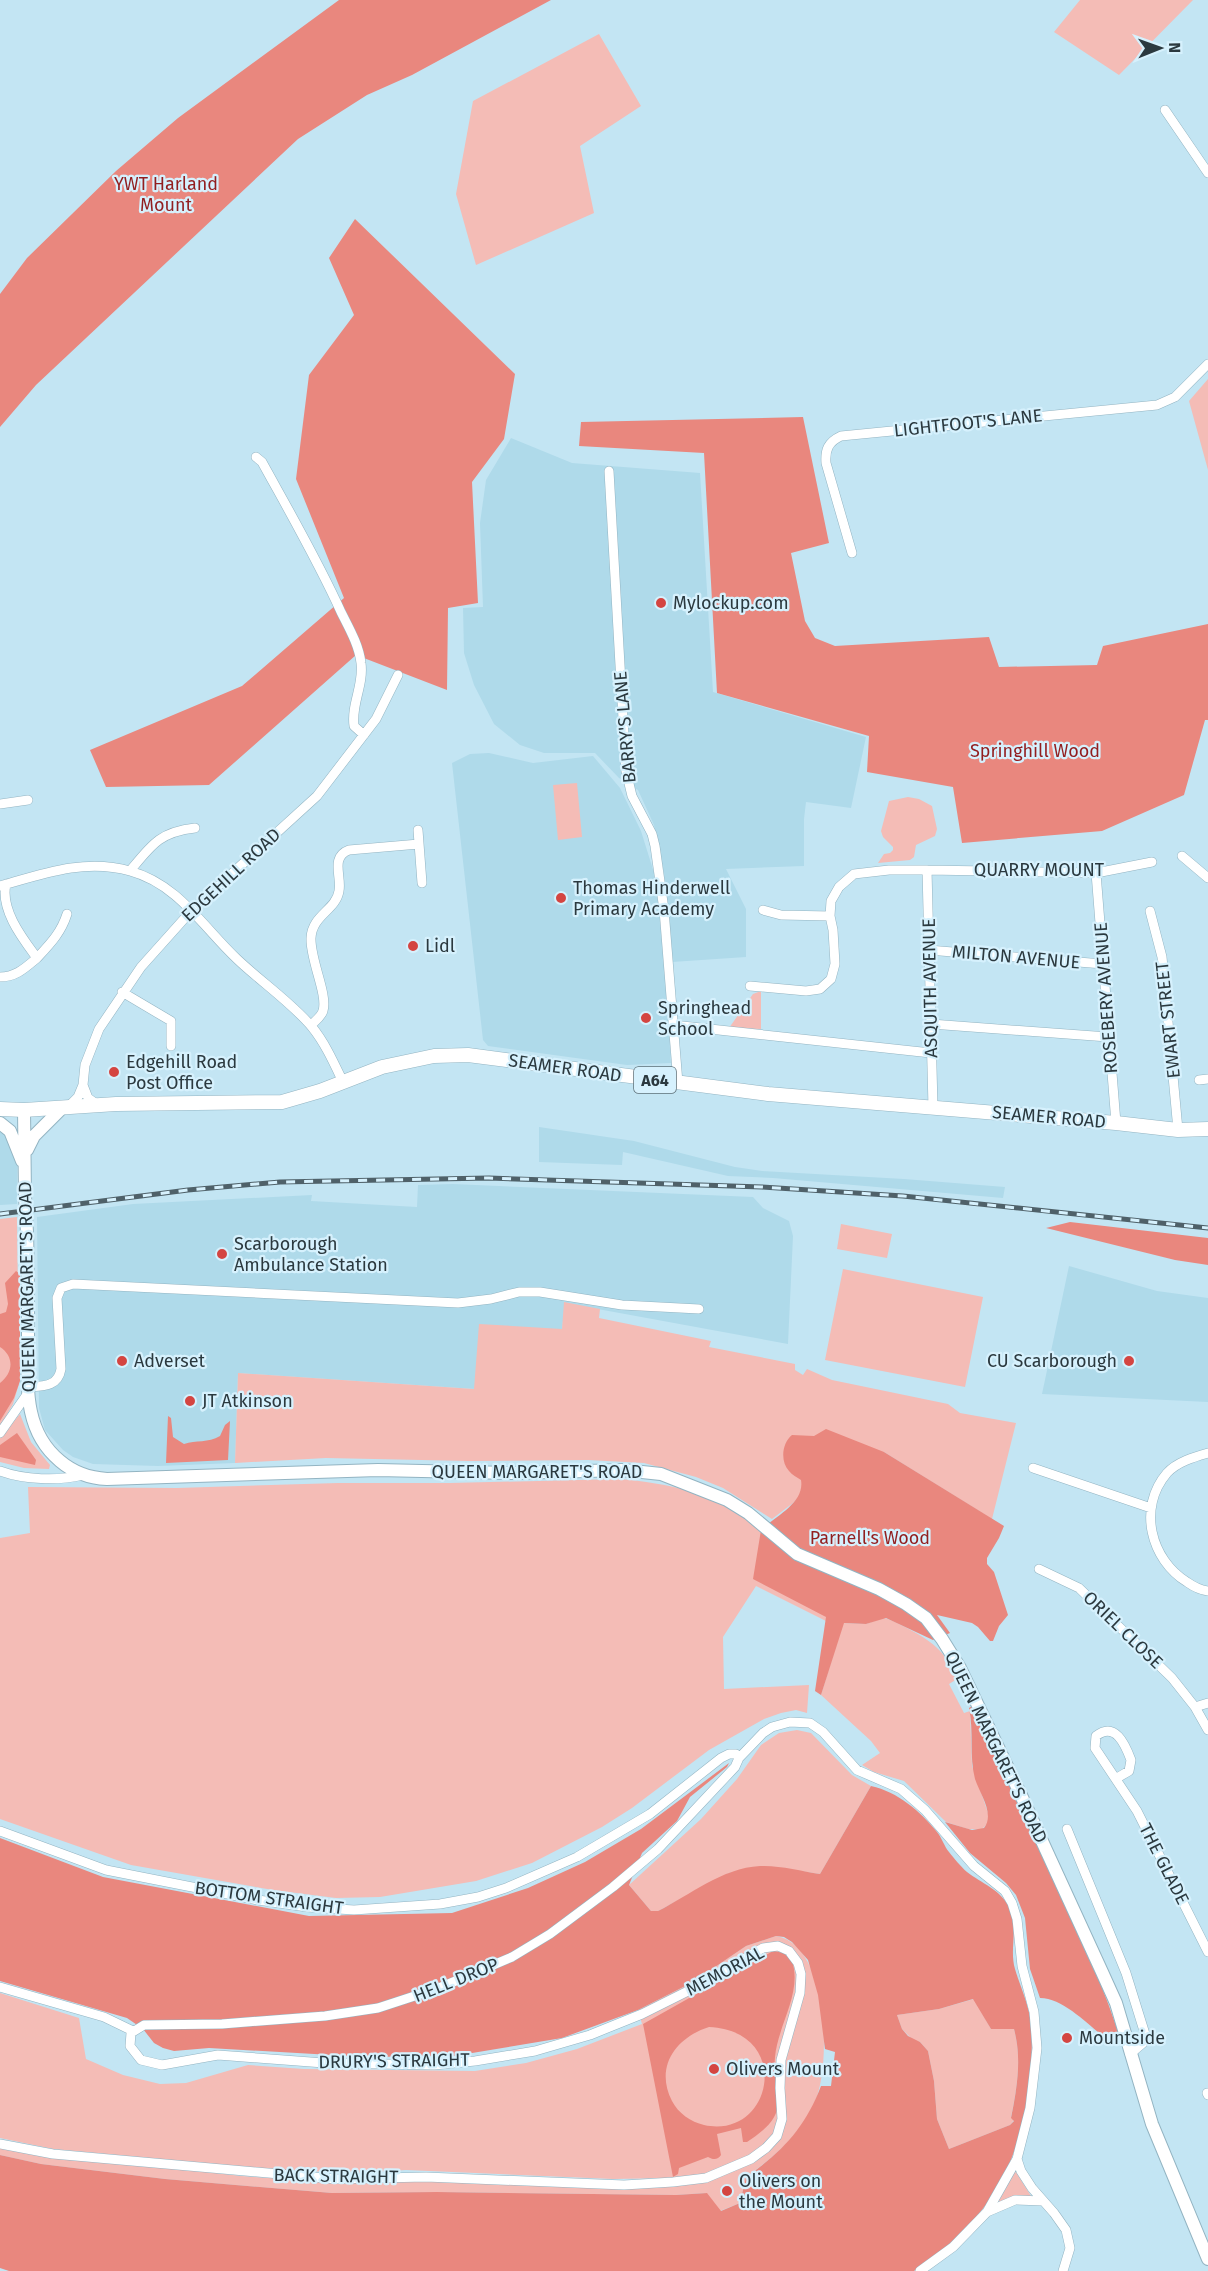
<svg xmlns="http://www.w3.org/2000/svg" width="1208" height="2271" viewBox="0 0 1208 2271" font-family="'Fira Sans',sans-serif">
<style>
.built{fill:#afdaea}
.green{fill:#f4bcb6}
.forest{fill:#e9877e;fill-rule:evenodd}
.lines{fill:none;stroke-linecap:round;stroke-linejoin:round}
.minor-casing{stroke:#93b4c2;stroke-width:10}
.major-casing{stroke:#93b4c2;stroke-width:14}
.highway-casing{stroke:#93b4c2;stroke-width:15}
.minor{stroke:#fff;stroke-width:9}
.major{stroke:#fff;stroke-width:12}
.highway{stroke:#fff;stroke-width:14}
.rail-casing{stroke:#4f6169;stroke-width:5}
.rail{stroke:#d6f1fd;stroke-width:3;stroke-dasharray:9;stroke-linecap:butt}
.major-bridge-casing{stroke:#93b4c2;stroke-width:14;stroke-linecap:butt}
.major-bridge{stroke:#fff;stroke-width:12}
.poi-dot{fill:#d44541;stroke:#d6f1fd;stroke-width:2}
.labels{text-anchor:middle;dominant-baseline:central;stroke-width:4.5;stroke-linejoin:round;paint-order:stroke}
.shield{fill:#d6f1fd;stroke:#5e7078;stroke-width:1.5}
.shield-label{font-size:16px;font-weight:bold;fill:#2b393f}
.park-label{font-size:18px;fill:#921e1f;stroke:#d6f1fd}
.street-label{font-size:18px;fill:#2b393f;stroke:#d6f1fd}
.poi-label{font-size:18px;fill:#2b393f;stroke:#d6f1fd;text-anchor:start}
</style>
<rect width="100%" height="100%" fill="#c3e5f3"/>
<!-- built -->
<path class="built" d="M511,438L572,463L700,473L713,692L866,737L851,808L806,802L804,819V866L726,869L746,909V957L672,962L664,873L654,825L638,790L619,778L595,753H544L520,745L494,724L474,685L464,653L463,608L483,607L480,523L486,480Z
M489,753L533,763L593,756L620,788L641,831L655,876L665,969L671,1063L627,1065L488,1046L483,1040L452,763L470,754Z
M539,1127L634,1141L735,1167L762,1171L904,1179L1005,1187L1003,1198L773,1178L728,1176L623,1152L622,1165L539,1162Z
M0,1130L10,1141L17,1163V1204L0,1205Z
M453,1184L753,1197L763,1208L789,1221L793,1236L788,1344L565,1303L562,1329L475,1389L238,1373L235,1463L158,1466L93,1464L73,1457L63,1450L45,1430L39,1408L37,1217L133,1204L312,1195L311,1201L417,1207L418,1185Z
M1069,1266L1157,1291L1208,1298V1402L1042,1394Z"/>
<!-- green -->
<path class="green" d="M1080,0H1193L1119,75L1054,32Z
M599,34L641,106L580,146L594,213L476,265L456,194L473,101Z
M1208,379V470L1189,401Z
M577,783L582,837L558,840L553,785Z
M908,797L919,799L932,806L937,829L935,836L916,845L914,857L910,860L878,863L884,854L890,853L893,850V847L883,837L881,831L889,801Z
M761,991V1029L729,1028L753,994Z
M17,1217L19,1384L13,1404L0,1426V1219Z
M841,1224L892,1234L887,1258L837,1249Z
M843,1269L983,1297L965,1387L825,1360Z
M564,1302L600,1309L599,1318L711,1341L709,1347L795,1364V1370L803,1375L807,1369L832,1380L948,1404L960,1413L1016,1423L992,1519L884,1452L805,1491L793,1503L772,1519L723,1488L696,1477L644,1463L588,1460L469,1461L326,1458L235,1463L238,1373L474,1389L479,1324L562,1329Z
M20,1414L31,1442L50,1465L49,1469L24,1468L0,1462V1438Z
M619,1479C668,1483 723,1494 760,1529C768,1537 775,1549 782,1558C797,1578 812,1598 826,1617V1621L756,1586L723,1637L724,1689L809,1685L807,1713L796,1710L781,1713L764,1719L709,1750L632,1808L602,1827L532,1863L476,1881L380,1897L336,1898L273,1890L131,1865L0,1819V1538L30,1533L28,1487L177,1488L338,1483H450Z
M883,1618C891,1619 898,1624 905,1627C933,1642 944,1649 957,1679L949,1684L964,1713L970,1711L972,1766L988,1813L989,1822L982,1829H968L946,1822L904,1781L874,1772L862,1765L880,1753L871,1741L821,1695L843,1623L866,1624Z
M797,1730L811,1733L852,1775L871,1786L820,1874L773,1867L729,1873L658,1911H651L629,1885L701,1819L737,1779L761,1745L779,1733Z
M776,1936C829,1944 832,2067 814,2104C799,2136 774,2157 746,2177L740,2203L720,2211L706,2193L676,2195L437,2192L332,2193L165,2179L41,2164L0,2155V2147L241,2176L330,2182L444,2181L624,2188L673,2178L613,2179L406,2170L360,2173L276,2170L53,2149L0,2138V1993L79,2018L86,2059L123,2075L160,2084L186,2083L248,2065L304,2069L475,2071L526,2063L577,2049L642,2024L638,2010L693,1982L746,1946Z
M974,1999L991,2029H1014C1022,2059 1017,2088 1011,2117L1014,2120L1010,2125L949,2149L937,2119L934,2081L928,2051L920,2042L914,2041L902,2029L897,2015L939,2009Z
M1016,2172L1031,2196L998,2202L1014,2173Z"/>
<!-- forest -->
<path class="forest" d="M339,0H551L412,75L367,95L298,139L36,385L0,427V294L27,258L116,171L178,118Z
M355,219L515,374L504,439L472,482L478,603L448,608L447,690L356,655L209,785L106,787L90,750L242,686L344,598L296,479L309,375L354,315L329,258Z
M803,417L829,543L791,553L805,621L815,638L835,646L989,637L999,667L1097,665L1103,646L1208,624V720H1205L1184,795L1102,831L962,843L953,787L867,772L869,736L717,693L704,453L579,446L581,422Z
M1070,1222L1208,1238V1265L1175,1260L1046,1228Z
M16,1271L20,1274V1381L14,1398L0,1421V1383C13,1373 15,1357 0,1347V1314L6,1312L8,1304L5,1283Z
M168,1416L171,1418L173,1437L184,1444C196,1440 208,1443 220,1436L225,1425L230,1421L228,1460L166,1463Z
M826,1429L884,1452L1004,1526L999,1538L987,1558V1564L994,1572L1008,1615L999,1626L993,1641H990L978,1627L972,1623L937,1615L950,1633L933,1640L886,1618L866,1624L844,1623L821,1695L815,1691L826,1617L753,1579L761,1530C775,1516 805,1503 801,1480C797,1477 792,1475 789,1471C780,1461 782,1443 792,1435L814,1436Z
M17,1433L36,1460L35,1465L0,1457V1445Z
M972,1706C1025,1814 1083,1926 1121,2040L1119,2043C1102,2044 1071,1998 1040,1998L1030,1969L1025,1918L1016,1895L1006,1883L970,1853L945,1822L972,1830L984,1828C995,1814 980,1794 975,1779C969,1756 974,1731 969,1708Z
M729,1763L727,1767L690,1797L677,1821L642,1853L629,1885L651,1911H658C690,1895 722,1868 760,1866C779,1865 801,1871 820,1874L871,1786C898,1792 920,1811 937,1832C942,1838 944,1846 949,1852C954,1858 961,1867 967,1872C981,1883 1001,1890 1009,1907C1019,1929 1009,1949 1015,1969C1020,1986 1027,2000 1030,2017C1033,2039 1032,2063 1029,2085C1020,2169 984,2225 914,2271H9L0,2268V2155L41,2164L165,2179L332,2193L437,2192L676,2195L707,2193L721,2211L740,2203L746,2177C782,2152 805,2128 821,2086H831L835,2052L825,2049L818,1995L808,1960L792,1942L784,1937L776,1936L746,1946L693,1982L638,2010L562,2038L454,2056L366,2057L209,2048L174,2051L163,2048L154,2043L143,2029L127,2018L0,1981V1838L103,1877L309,1916L452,1913L528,1888L585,1862L641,1829ZM973,1999L991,2029H1014C1022,2059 1017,2088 1011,2118L1014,2121L1010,2125L949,2149L937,2119L934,2081L928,2051L920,2042L908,2036L902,2029L897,2015L939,2009Z
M773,1951L784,1953L791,1958C804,1991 778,2024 775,2057C773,2075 781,2095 776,2113C771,2126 757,2135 747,2142H743L741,2128L717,2134L721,2155C718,2160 713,2160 708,2157L679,2168L678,2174L673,2177L643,2024ZM709,2027C794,2031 773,2140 704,2125C691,2122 678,2113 672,2101C654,2066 677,2037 709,2027Z"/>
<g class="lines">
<!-- minor casing -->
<g class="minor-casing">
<path id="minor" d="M1165,110L1208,173
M256,457L262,462C289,511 318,561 341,612C349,628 359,645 361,663C364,685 351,704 354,726L364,735
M609,471L626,771L632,796L652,834L655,846L664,910L678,1083
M852,553L826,463C825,450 828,442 841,436L1157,405L1175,397L1208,364
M0,804L28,800
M418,830L422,883
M1182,856L1208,878
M927,870L933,1107
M130,871C152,844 160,832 195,828
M1096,873L1116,1123
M6,884C0,910 23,939 37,958C50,944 61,933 67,914
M0,886C42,874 85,858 130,871C178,884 203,927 237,959C260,981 292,1003 312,1027C325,1043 334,1063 343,1082
M763,910L781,915L830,916
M1150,911L1162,957L1178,1130
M928,950L1103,964
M0,977C16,977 25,968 37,958
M750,986L806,991L820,989L831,979L835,964L833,930L830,916L831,901L839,887L854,874L889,870H927L1096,873L1152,862
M122,992L171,1021V1046
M931,1024L1108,1037
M311,1025C315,1021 321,1017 323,1011C328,994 310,960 311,938C312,915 336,910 339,891C342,877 330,857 349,850L419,844
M673,1025L931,1053
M1199,1080L1208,1079
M83,1085L85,1065L99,1029L141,967L192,910L317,796L376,719L398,675
M69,1106L78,1097L83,1085L88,1098L98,1105
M28,1387C43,1386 58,1387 61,1369L57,1298L61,1288L73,1284L458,1303L491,1299L519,1292H540L622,1305L699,1309
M0,1433L28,1393
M1208,1453C1194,1457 1177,1462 1167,1473C1137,1508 1151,1560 1187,1582C1194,1587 1200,1590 1208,1591
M1033,1468L1151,1508
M0,1471C24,1480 58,1481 83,1475
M1039,1569L1079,1588L1172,1678L1195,1707L1208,1730
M1195,1707L1208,1703
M739,1758L763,1733L772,1727L790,1722L810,1723L823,1732L857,1770L901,1789L925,1810L974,1866L1005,1891L1012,1903L1017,1919L1022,1966L1034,2012L1037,2048L1030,2108L1017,2159L1021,2171L1032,2188L1054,2213L1066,2230L1070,2248L1063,2271
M1117,1778L1129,1771L1131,1760C1125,1744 1115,1721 1096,1736L1095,1748L1137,1811L1208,1952
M1067,1829L1126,1973L1145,2034L1143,2043L1130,2054
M0,1831L106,1870L258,1900L307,1907L354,1910L440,1904L478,1897L506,1888L577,1857L650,1814L721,1758L729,1754H736L739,1758L735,1767L658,1849L613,1887L550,1934L512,1957L439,1988L378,2008L325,2016L222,2024L144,2025L131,2033L130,2046L141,2060L162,2065L218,2055L324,2063L434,2065L475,2061L535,2051L590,2035L642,2014L686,1992L763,1948L778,1946L789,1951L798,1963L801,1974L800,1993L781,2060L780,2088L782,2119L777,2136L766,2148L751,2159L706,2178L673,2182L624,2185L426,2177L335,2179L53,2154L0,2144
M0,1987L104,2017L133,2031
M1207,2093L1208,2095
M987,2212L1017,2159
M920,2271L953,2247L987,2212L1015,2200L1043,2201"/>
</g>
<!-- major casing -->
<g class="major-casing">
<path id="major" d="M24,1110L25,1196
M0,1123L10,1131L22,1161
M27,1150L34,1136L63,1107
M27,1233C28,1267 28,1300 28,1334C28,1380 21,1429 60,1461C74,1473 89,1478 107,1479L378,1470L512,1473L623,1470L661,1474L727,1500L748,1513L797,1554L879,1589L906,1604L926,1618L942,1639L960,1668L1020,1793L1102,1972L1116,2003L1152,2124L1208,2259"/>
</g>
<!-- highway casing -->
<g class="highway-casing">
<path id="highway" d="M0,1109L24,1110L116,1104L282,1102L320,1091L382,1067L434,1056L468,1055L768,1094L1116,1123L1178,1130L1208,1129"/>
</g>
<!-- minor -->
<use href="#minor" class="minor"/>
<!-- major -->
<use href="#major" class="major"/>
<!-- highway -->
<use href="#highway" class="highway"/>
<!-- rail casing -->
<g class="rail-casing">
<path id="rail" d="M0,1214L188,1190L280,1182L489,1178L762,1187L903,1196L1208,1228"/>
</g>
<!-- rail -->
<use href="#rail" class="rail"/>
<!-- major-bridge casing -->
<g class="major-bridge-casing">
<path id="major-bridge" d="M25,1196L27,1233"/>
</g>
<!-- major-bridge -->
<use href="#major-bridge" class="major-bridge"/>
</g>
<!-- markers -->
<g class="poi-dot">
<circle cx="661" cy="603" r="6"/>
<circle cx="561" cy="898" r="6"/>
<circle cx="413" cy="946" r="6"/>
<circle cx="646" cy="1018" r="6"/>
<circle cx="114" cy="1072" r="6"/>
<circle cx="222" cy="1254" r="6"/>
<circle cx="122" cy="1361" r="6"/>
<circle cx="1129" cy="1361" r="6"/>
<circle cx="190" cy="1401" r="6"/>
<circle cx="1067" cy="2038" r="6"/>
<circle cx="714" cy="2069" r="6"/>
<circle cx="727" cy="2191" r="6"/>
</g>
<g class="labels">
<!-- shield labels -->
<rect class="shield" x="634" y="1067" width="42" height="26" rx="4.5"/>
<g class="shield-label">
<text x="655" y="1080">A64</text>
</g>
<!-- park labels -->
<g class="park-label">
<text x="166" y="184">YWT Harland<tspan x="166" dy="21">Mount</tspan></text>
<text x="1035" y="751">Springhill Wood</text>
<text x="870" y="1538">Parnell's Wood</text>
</g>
<!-- street labels -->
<g class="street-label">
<text transform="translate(968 423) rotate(-6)">LIGHTFOOT'S LANE</text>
<text transform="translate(625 727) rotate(-95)">BARRY'S LANE</text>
<text x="1039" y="870">QUARRY MOUNT</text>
<text transform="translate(231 875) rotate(-43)">EDGEHILL ROAD</text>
<text transform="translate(1016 957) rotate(5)">MILTON AVENUE</text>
<text transform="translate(930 988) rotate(-91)">ASQUITH AVENUE</text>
<text transform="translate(1106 998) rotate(-94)">ROSEBERY AVENUE</text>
<text transform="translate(1168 1020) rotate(-96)">EWART STREET</text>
<text transform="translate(565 1068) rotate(8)">SEAMER ROAD</text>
<text transform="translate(1049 1117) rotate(5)">SEAMER ROAD</text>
<text transform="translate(27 1287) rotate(-91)">QUEEN MARGARET'S ROAD</text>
<text x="537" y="1472">QUEEN MARGARET'S ROAD</text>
<text transform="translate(1123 1630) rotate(44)">ORIEL CLOSE</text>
<text transform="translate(996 1747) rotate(64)">QUEEN MARGARET'S ROAD</text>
<text transform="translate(1164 1864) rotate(63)">THE GLADE</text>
<text transform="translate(269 1898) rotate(8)">BOTTOM STRAIGHT</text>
<text transform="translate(725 1971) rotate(-28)">MEMORIAL</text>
<text transform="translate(456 1980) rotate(-22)">HELL DROP</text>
<text transform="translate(394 2061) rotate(-1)">DRURY'S STRAIGHT</text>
<text transform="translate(336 2176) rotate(1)">BACK STRAIGHT</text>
</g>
<!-- poi labels -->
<g class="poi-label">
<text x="673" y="603">Mylockup.com</text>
<text x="573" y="888">Thomas Hinderwell<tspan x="573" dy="21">Primary Academy</tspan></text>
<text x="425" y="946">Lidl</text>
<text x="658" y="1008">Springhead<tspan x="658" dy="21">School</tspan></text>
<text x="126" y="1062">Edgehill Road<tspan x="126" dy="21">Post Office</tspan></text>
<text x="234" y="1244">Scarborough<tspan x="234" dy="21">Ambulance Station</tspan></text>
<text x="134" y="1361">Adverset</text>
<text x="1117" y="1361" text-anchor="end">CU Scarborough</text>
<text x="202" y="1401">JT Atkinson</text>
<text x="1079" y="2038">Mountside</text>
<text x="726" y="2069">Olivers Mount</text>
<text x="739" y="2181">Olivers on<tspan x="739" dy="21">the Mount</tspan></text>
</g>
</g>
<!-- north arrow -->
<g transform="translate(1160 48) rotate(89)" stroke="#d6f1fd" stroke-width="4.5" paint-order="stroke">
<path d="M0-4.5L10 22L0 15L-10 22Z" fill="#2b393f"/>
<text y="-9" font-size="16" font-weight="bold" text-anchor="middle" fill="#2b393f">N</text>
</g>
</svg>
